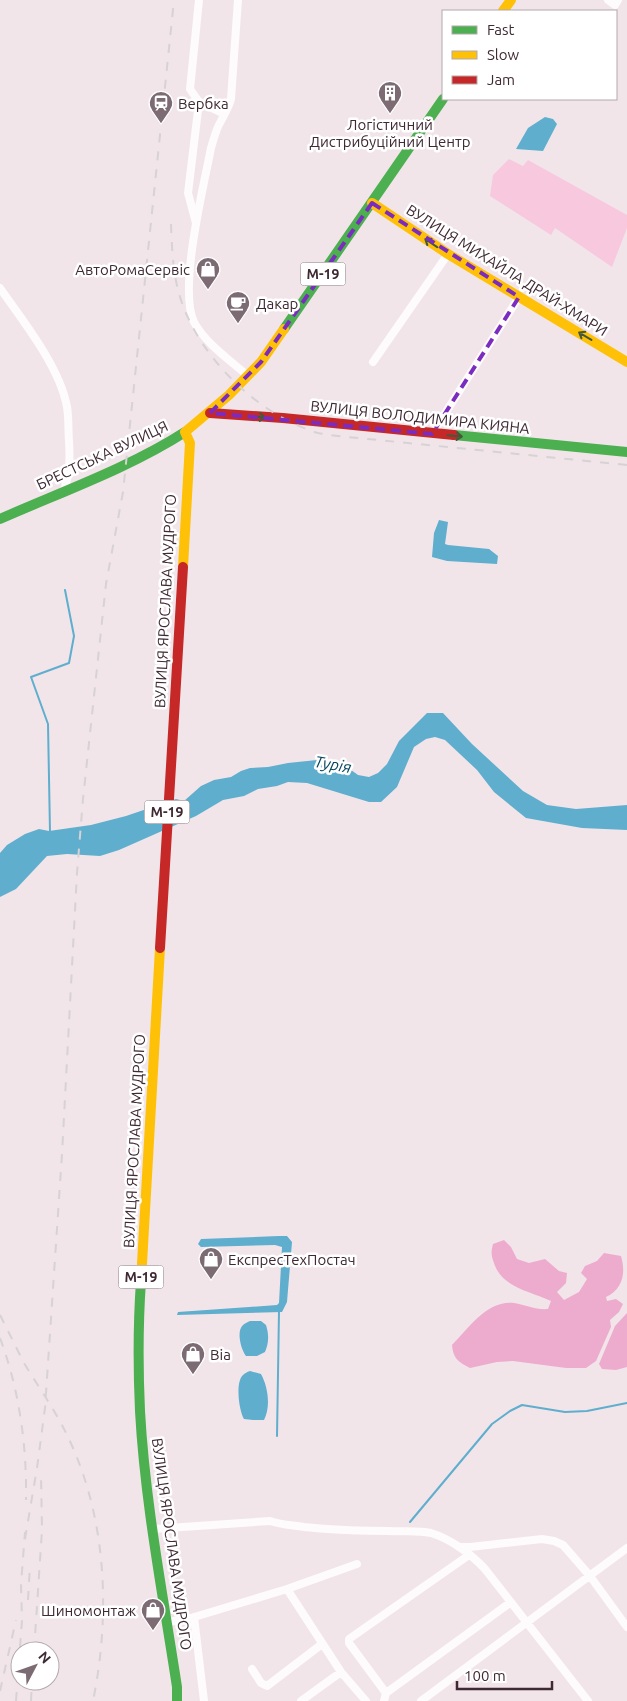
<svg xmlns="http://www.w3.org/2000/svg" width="627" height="1701" viewBox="0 0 627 1701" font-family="Ubuntu,sans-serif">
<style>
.green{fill:#f8c8de}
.forest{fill:#edaccd}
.water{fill:#5faece}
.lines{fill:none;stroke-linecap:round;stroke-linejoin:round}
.stream{stroke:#5faece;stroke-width:2}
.street{stroke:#fdfbfc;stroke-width:8}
.fast{stroke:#4caf50;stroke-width:10}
.slow{stroke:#ffc107;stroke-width:10}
.jam{stroke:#c62828;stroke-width:10}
.rail{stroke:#d7d2d4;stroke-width:2;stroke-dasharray:9 9;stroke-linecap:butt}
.oneway{stroke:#44583d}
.marked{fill:none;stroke:#7b2cbf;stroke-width:4;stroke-dasharray:10 6;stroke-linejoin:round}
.labels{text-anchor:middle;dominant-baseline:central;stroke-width:5;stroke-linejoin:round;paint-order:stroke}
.shield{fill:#fff;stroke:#796970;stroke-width:1}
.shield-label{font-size:14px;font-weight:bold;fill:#3f2933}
.poi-label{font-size:15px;fill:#3f2933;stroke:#fff;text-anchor:start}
.street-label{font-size:15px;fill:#3f2933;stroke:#fff}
.water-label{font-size:16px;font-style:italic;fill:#06465e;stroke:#fff}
</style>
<rect width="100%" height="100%" fill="#f1e5ea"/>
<!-- green -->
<path class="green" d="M509,159L523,166L528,160L627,215V228L612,267L555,228L551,235L490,196L493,175Z"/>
<!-- forest -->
<path class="forest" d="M504,1240L511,1247L517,1259L529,1263L545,1259L559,1271L567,1273L566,1283L557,1292L564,1300L579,1292L587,1279L581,1273L585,1266L597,1261L604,1253L621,1256C626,1273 623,1289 606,1297L607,1301L616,1299L623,1304L619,1312L610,1320L611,1327L596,1361L586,1368H566L513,1361L497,1362L470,1368C458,1362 453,1358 452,1345C469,1328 487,1300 514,1303C526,1305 536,1310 548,1309L551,1301C530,1291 502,1288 494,1263C491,1255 491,1252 493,1244Z
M627,1313V1367L616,1370L602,1369L599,1364L615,1326Z"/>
<!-- water -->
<path class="water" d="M545,117L553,119L557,124L543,151L516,149L528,128Z
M439,520L448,522L445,544L448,545L489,549L498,556L497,564L447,561L432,557L434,533Z
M427,713H443L472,744L523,791L547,805L576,809L627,805V830L582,828L526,818L494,792L477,770L445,740L435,737L426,739L414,747L397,787L381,802H369L307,783L288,782L277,786L258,789L244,796L223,800L196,816L119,850L100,856L67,854L47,856L16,889L0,897V853L7,845L25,834L39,829L49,831L91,825L126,816L176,799L184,801L201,786L214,780L231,777L241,771L250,768L268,767L288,763L317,760H337L358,775L369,777L378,773L387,764L399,741Z
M279,1236H287L292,1242L287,1302L282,1312L177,1315L178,1312L277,1305L279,1303L282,1247L275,1245L201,1247L198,1244L201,1239Z
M250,1321H261L266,1325C269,1334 269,1343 265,1352L257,1356H246C241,1350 236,1331 243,1325C245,1323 248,1322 250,1321Z
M250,1371L261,1374C268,1387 271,1406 264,1420H253L244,1419C239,1411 235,1382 243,1375C245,1373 247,1372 250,1371Z"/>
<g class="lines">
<!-- stream -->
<path class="stream" d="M50,832L48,724L31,677L69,663L74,636L65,590
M277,1436L279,1311
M410,1522L492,1424L510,1411L522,1405L565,1412L587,1411L627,1403"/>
<!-- street -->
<path class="street" d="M199,0L190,89L199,102L224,114
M238,0L231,99C229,107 225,113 221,121C216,129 214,138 211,148C204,185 178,289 194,322C205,343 231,361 248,376
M608,0L615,5L618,0
M196,223L188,193L199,102
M0,288C23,321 60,367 67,407C69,418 68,430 69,441C70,459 70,473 64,490
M373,362L448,254
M432,434L519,297
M154,1529L270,1521C282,1525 292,1525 304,1527C332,1530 361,1531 389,1531C403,1532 417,1530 431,1533C451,1539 471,1554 485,1569L588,1701
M459,1547H470L542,1539L554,1541L563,1545L590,1576L627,1627
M287,1589L341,1672L366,1701
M194,1617L204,1701
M168,1622L191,1618L287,1589L357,1564
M252,1669L261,1683L267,1686L322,1644
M386,1693L511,1602
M301,1701L341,1672
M384,1701L386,1693L349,1643V1639L469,1555
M421,1701L627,1548"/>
<!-- fast -->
<path class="fast" d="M284,329L443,99
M454,435L627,452
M0,519C61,492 129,468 185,432
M141,1281C138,1324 138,1368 140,1411C145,1503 163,1595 177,1687V1701"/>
<!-- slow -->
<path class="slow" d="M503,11L511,0
M372,203L448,254L627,362
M183,567L190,443L185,432L229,395L261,362L284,329
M141,1281L160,948"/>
<!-- jam -->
<path class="jam" d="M210,413L283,418L454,435
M160,948L183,567"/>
<!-- rail -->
<path class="rail" d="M171,224C172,251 173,278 182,303C202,360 260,416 318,433C328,435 338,436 348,437L627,465
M0,1315C8,1331 16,1347 24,1363C41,1391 60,1417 73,1448C107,1526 110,1618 93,1701
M0,1338C19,1389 27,1445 26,1500
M25,1539L37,1468L45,1408L62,1154L77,873L83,799L106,584L123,492L174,0
M28,1600L30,1565
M34,1651L42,1530L41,1474
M0,1691L16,1620
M16,1701L22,1620L21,1585L25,1532
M31,1701L32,1681"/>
</g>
<!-- one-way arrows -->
<defs><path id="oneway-shaft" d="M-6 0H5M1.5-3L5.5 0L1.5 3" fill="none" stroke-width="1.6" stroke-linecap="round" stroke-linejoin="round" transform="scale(1.25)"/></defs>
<g class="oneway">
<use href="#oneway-shaft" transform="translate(431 243) rotate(-146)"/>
<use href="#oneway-shaft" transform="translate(585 336) rotate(-149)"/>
<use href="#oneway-shaft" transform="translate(258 417) rotate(3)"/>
<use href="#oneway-shaft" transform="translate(455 436) rotate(5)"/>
</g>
<!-- marked area -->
<path class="marked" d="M372,203L519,297L432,434L210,413L261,362Z"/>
<!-- icons -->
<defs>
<g id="building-pin" transform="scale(1.25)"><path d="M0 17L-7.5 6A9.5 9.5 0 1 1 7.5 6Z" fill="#7d6b73" stroke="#fff"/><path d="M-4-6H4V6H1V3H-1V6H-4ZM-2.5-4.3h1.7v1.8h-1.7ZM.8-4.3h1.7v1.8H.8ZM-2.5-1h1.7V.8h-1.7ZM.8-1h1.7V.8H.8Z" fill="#fff"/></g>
<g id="station-pin" transform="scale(1.25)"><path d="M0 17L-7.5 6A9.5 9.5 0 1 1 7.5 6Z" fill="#7d6b73" stroke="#fff"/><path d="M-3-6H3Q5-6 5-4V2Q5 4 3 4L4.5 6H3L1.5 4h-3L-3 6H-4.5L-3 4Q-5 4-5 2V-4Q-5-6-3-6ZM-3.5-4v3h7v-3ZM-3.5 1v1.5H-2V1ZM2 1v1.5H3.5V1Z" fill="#fff"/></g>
<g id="shop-pin" transform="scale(1.25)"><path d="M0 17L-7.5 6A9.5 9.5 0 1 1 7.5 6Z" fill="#7d6b73" stroke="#fff"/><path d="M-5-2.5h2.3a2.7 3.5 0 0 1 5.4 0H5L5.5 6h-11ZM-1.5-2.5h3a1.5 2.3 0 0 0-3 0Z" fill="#fff"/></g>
<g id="cafe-pin" transform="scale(1.25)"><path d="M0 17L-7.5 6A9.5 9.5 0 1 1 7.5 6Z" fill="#7d6b73" stroke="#fff"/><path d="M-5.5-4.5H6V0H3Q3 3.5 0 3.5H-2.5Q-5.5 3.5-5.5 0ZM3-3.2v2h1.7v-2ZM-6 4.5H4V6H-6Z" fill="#fff"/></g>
</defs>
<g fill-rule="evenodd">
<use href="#building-pin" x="390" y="93"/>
<use href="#station-pin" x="161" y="103"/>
<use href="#shop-pin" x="208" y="269"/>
<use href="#cafe-pin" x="238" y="303"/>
<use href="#shop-pin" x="211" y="1259"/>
<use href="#shop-pin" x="193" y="1354"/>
<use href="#shop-pin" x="153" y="1610"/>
</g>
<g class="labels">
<!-- shield labels -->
<g class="shield">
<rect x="300.5" y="262.5" width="45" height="23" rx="4"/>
<rect x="144.5" y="800.5" width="45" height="23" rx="4"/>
<rect x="118.5" y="1265.5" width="45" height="23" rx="4"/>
</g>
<g class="shield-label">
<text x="323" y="274">М-19</text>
<text x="167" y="812">М-19</text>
<text x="141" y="1277">М-19</text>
</g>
<!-- poi labels -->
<g class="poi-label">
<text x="178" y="103">Вербка</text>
<text x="390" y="124" text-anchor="middle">Логістичний<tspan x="390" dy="17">Дистрибуційний Центр</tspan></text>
<text x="190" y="269" text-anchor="end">АвтоРомаСервіс</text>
<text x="256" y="303">Дакар</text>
<text x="228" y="1259">ЕкспресТехПостач</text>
<text x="210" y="1354">Віа</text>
<text x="136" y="1610" text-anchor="end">Шиномонтаж</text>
</g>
<!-- street labels -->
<g class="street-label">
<text transform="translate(507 270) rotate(32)">ВУЛИЦЯ МИХАЙЛА ДРАЙ-ХМАРИ</text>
<text transform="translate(420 417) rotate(6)">ВУЛИЦЯ ВОЛОДИМИРА КИЯНА</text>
<text transform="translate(102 455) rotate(-25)">БРЕСТСЬКА ВУЛИЦЯ</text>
<text transform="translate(165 601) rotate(-87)">ВУЛИЦЯ ЯРОСЛАВА МУДРОГО</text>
<text transform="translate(134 1141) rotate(-87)">ВУЛИЦЯ ЯРОСЛАВА МУДРОГО</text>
<text transform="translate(172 1544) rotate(82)">ВУЛИЦЯ ЯРОСЛАВА МУДРОГО</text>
</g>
<!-- water labels -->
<g class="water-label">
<text transform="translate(333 764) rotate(10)">Турія</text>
</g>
</g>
<!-- legend -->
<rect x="442" y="10" width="175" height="90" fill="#ffffff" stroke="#b2a9ad"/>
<rect x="452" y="26" width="25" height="8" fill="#4caf50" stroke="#b2a9ad"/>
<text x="487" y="35" font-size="15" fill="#3f2933">Fast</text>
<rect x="452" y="51" width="25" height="8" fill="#ffc107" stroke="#b2a9ad"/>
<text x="487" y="60" font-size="15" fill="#3f2933">Slow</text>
<rect x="452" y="76" width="25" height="8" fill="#c62828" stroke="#b2a9ad"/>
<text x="487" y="85" font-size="15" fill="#3f2933">Jam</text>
<!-- north arrow -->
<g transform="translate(35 1666) rotate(49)"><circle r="24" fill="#ffffff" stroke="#b2a9ad"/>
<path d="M0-4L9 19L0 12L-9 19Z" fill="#7d6b73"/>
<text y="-8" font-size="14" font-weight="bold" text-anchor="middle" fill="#3f2933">N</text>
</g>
<!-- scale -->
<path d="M457 1681v8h95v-8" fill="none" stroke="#3f2933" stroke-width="2.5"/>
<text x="464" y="1681" font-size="15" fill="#3f2933" stroke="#ffffff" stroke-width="4" paint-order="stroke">100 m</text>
</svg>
